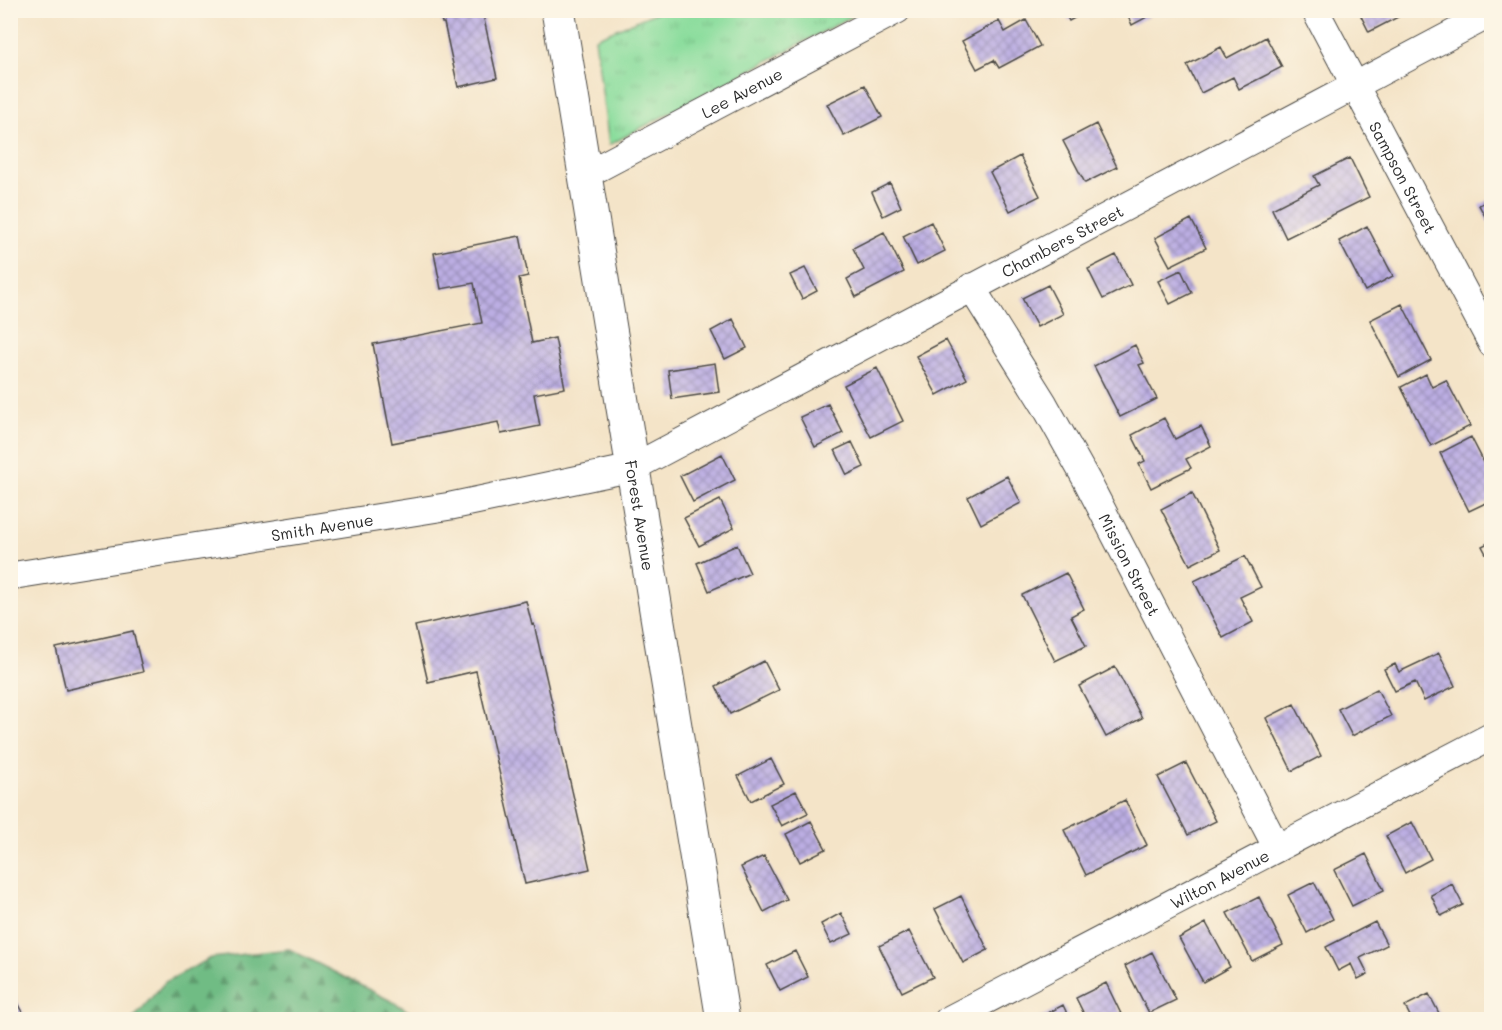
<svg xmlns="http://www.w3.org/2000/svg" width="1502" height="1030" viewBox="0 0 1502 1030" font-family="Mali,sans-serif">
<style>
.grass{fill:url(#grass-tufts);stroke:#5b8464;stroke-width:1.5}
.forest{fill:url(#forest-firs);stroke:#4e7458;stroke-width:1.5}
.building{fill:url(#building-cross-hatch)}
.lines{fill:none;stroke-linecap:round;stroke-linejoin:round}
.minor-casing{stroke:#494743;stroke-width:29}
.secondary-casing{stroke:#494743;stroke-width:35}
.minor{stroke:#fff;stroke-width:27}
.secondary{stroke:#fff;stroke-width:33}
.labels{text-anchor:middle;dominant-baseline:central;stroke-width:4.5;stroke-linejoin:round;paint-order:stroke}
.street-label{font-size:16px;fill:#2b2b2b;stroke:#fcf5e5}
</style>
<defs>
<pattern id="grass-tufts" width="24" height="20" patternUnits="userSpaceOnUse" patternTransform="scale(1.5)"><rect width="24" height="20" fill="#8bdd9d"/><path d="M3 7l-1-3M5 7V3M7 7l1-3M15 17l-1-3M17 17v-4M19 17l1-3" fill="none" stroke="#78be87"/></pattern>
<pattern id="forest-firs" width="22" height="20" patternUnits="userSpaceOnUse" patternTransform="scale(1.5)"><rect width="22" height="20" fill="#70bc84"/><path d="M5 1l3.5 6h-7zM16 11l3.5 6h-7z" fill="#5c996c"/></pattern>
<pattern id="building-cross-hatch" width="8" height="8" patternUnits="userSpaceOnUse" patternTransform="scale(1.5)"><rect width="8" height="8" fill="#bcaee3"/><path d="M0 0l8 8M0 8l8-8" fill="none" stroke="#998eb8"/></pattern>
</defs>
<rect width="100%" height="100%" fill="#fcf5e5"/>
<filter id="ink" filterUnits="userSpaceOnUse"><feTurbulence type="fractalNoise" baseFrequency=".0167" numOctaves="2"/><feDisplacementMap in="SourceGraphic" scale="12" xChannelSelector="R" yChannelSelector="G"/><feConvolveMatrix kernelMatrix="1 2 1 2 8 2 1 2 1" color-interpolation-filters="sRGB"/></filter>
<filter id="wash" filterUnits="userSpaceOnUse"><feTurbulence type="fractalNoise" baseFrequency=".008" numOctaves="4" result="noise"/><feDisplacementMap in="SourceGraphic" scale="24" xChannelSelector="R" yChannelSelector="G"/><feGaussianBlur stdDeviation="1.35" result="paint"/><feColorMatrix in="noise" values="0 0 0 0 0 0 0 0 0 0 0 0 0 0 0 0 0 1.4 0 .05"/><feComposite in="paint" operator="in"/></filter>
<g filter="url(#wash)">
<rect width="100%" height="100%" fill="#f4e4c8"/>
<!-- grass -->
<path class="grass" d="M660,11V10L862,11L609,145L595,38Z"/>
<!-- forest -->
<path class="forest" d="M289,949L397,1004L420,1019H133L165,982L211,958Z"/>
<g id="blocks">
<!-- building -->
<path class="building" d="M439,10H482L497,78L458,87L444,23H442Z
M1063,10H1089L1069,21Z
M1125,10H1147L1149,16L1132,25Z
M1358,10H1397L1400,16L1369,32Z
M1026,20L1040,46L999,68L994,60L977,69L962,41L999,21L1005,32Z
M1266,37L1282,67L1239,89L1233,77L1201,93L1187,65L1221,47L1227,58Z
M865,85L882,117L844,136L827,104Z
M1096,124L1117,167L1085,183L1063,141Z
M1020,156L1040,196L1010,211L990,172Z
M1350,158L1369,197L1286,238L1272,209L1319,185L1314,176Z
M890,183L901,207L883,216L872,192Z
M1492,199V229L1479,205Z
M1191,219L1206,248L1170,266L1155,238Z
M931,222L945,251L917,265L903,236Z
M1367,226L1393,276L1365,291L1339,241Z
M884,232L904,272L856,297L847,279L864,270L853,248Z
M520,236L528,276L519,278L532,343L555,338L565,388L534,394L540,426L501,434L498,422L392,443L373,344L482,323L474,283L441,289L434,253Z
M1116,255L1131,285L1103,299L1088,269Z
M805,268L817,291L802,299L790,275Z
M1181,270L1192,293L1170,304L1158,281Z
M1048,285L1063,314L1037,327L1022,298Z
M1402,304L1431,360L1399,377L1370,320Z
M733,319L747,348L725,359L711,331Z
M946,340L967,379L937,395L916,356Z
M1135,345L1144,363L1139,365L1157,399L1120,417L1094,366Z
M715,363L719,392L672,399L668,370Z
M877,368L903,421L871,437L844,385Z
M1426,374L1432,387L1446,380L1470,426L1431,446L1401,387Z
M828,404L843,433L815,447L800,417Z
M1164,418L1175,439L1201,426L1211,446L1186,459L1191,468L1151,488L1139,464L1145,461L1132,435Z
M1471,437L1492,478V500L1469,511L1440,453Z
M852,442L864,467L847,475L835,450Z
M722,454L735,480L693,502L680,476Z
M1007,476L1021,503L981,524L968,497Z
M1192,493L1220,550L1190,565L1161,509Z
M720,500L734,528L699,546L684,518Z
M1492,541V565L1482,546Z
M737,545L750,573L709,591L697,563Z
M1245,556L1261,587L1240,597L1253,622L1223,638L1194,581Z
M1066,573L1084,609L1071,616L1086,646L1055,661L1022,595Z
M526,601L532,625L534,624L590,869L525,884L476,671L428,682L415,626Z
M133,631L143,672L66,690L56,648Z
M1439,653L1455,686L1424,701L1415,682L1395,691L1384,669L1395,664L1399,672Z
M764,661L779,690L730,714L716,686Z
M1115,667L1142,718L1106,737L1079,686Z
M1377,689L1391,716L1352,736L1338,709Z
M1294,704L1321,756L1292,771L1266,718Z
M771,759L784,784L751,801L738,776Z
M1186,763L1216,821L1188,835L1158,777Z
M796,791L808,813L782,826L770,804Z
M1125,800L1147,845L1086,875L1064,830Z
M811,821L826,849L800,862L786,834Z
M1412,822L1431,859L1405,873L1386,836Z
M1366,854L1384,890L1352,906L1334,870Z
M764,856L787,900L764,912L741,867Z
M1314,882L1333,919L1307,933L1288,895Z
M1452,884L1463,905L1441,916L1431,895Z
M961,896L988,950L963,963L935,909Z
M1259,897L1283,945L1252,961L1227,913Z
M841,913L852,934L831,944L821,924Z
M1375,922L1387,945L1360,958L1368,974L1358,979L1351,964L1338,971L1326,947Z
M1206,923L1230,967L1203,982L1179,938Z
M909,931L933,977L902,992L879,946Z
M795,951L808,977L780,991L767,965Z
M1152,952L1176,1000L1149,1013L1125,966Z
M1106,983L1124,1020H1087L1076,998Z
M12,991L27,1020H10V992Z
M1429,994L1442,1019L1412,1020L1405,1006Z
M1063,1005L1070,1020H1035Z"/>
</g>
</g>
<g filter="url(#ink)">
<use href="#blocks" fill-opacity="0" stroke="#494743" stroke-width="1.5"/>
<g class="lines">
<!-- minor casing -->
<g class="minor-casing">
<g id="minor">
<path id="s1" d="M1315,10L1492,344"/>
<path id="s2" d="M585,175L897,10"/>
<path id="s3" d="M971,287L1044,404L1086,479L1277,848"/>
<path id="s4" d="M10,576L451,506L632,468L1492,13"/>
<path id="s5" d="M948,1020L1492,736"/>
</g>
</g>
<!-- secondary casing -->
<g class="secondary-casing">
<g id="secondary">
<path id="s6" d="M558,10L723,1020"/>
</g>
</g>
<!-- minor -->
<use href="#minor" class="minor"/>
<!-- secondary -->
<use href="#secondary" class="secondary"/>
</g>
</g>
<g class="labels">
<!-- street labels -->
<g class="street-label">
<text stroke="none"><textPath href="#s2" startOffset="177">Lee Avenue</textPath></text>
<text stroke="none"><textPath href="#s1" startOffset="189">Sampson Street</textPath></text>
<text stroke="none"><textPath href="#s4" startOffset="1118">Chambers Street</textPath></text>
<text stroke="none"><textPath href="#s6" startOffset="512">Forest Avenue</textPath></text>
<text stroke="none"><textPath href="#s4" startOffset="316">Smith Avenue</textPath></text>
<text stroke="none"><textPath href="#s3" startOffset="320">Mission Street</textPath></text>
<text stroke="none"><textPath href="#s5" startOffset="306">Wilton Avenue</textPath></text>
</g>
</g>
<!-- margin -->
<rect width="1502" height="1030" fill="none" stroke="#fcf5e5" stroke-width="36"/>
</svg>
